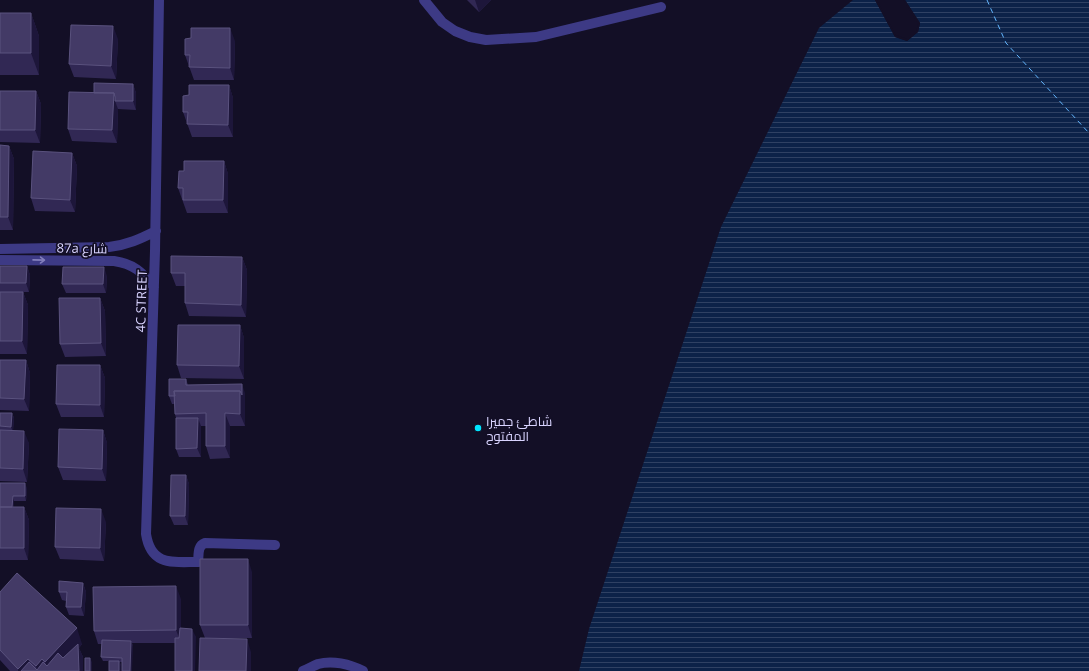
<svg xmlns="http://www.w3.org/2000/svg" width="1089" height="671" viewBox="0 0 1089 671" font-family="'Open Sans',Cairo,sans-serif">
<style>
.water{fill:url(#water-rules)}
.pier{fill:#130f26}
.lines{fill:none;stroke-linecap:round;stroke-linejoin:round}
.ferry{stroke:#62b6ff;stroke-width:1;stroke-dasharray:5 4;stroke-linecap:butt}
.service{stroke:#3d3a85;stroke-width:10}
.minor{stroke:#3d3a85;stroke-width:10}
.wall{fill:#312854}
.shaded-wall{fill:#1d163a}
.building{fill:#433a66;stroke:#5a527e}
.oneway{stroke:#837fbc}
.poi-dot{fill:#00e5ff;stroke:#130f26;stroke-width:1.5}
.labels{text-anchor:middle;dominant-baseline:central;stroke-width:3.5;stroke-linejoin:round;paint-order:stroke}
.street-label{font-size:13px;fill:#d9d4ff;stroke:#130f26}
.poi-label{font-size:13px;fill:#d9d4ff;stroke:#130f26;text-anchor:start}
</style>
<defs>
<pattern id="water-rules" width="6" height="5" patternUnits="userSpaceOnUse"><rect width="6" height="5" fill="#0c2248"/><path d="M0 2.5h6" fill="none" stroke="#2f4163"/></pattern>
</defs>
<rect width="100%" height="100%" fill="#130f26"/>
<!-- water -->
<path class="water" d="M853,0H875L895,37L907,41L918,32L920,23L905,0H1089V671H579L589,629L721,227L819,28Z"/>
<!-- pier -->
<path class="pier" d="M875,0H877L896,35L907,39L916,31L918,24L903,0H905L920,23L918,32L907,41L895,37Z"/>
<g class="lines">
<!-- ferry -->
<path class="ferry" d="M987,0L1006,43L1089,133"/>
<!-- service -->
<path class="service" d="M424,0L442,22L455,31L470,37L486,40L536,37L661,7
M198,562C199,555 197,546 205,543L275,545
M303,671C308,669 313,666 318,664C332,660 350,664 363,671"/>
<!-- minor -->
<path class="minor" d="M159,0L155,251L146,534C151,566 172,562 198,562
M0,249L109,247C127,245 140,239 156,231
M0,260L114,261C134,264 142,272 154,287"/>
</g>
<!-- wall -->
<path class="wall" d="M467,0H491L479,12Z
M0,13H31L39,36V75H0Z
M118,39L116,79L74,77L69,64Z
M235,41L234,80H194L185,55Z
M133,84L136,93V110L118,109L117,143L72,141L68,129L94,93Z
M229,85L233,98V137H192L183,112Z
M0,91H36L41,104L40,143L0,142Z
M0,145L9,146L14,159L13,230H0Z
M72,153L77,166L75,212L35,211L31,198Z
M224,161L228,174V213H187L178,188L184,171Z
M242,257L247,270L246,317L189,316L185,303V286H176L171,273Z
M0,266H27L30,275L29,292H0Z
M107,276L106,293H66L62,284Z
M0,292H23L28,305L27,354H0Z
M100,298L105,311L106,356L65,357L60,344Z
M240,325L244,338V379L181,378L177,365Z
M0,360H26L30,373L29,411L0,410Z
M100,365L105,378L104,417H61L56,404Z
M186,379L188,385L245,393V426H230V458L210,459L206,446V426H201V457H179L176,449V418L175,414V404H172L169,396Z
M0,413H12L14,418L13,430L29,443L27,482L0,481Z
M103,430L107,443L106,481L63,480L58,467Z
M186,475L189,484L188,525H174L170,516Z
M0,483L27,488L26,501H14V507H24L29,520L28,560H0Z
M106,522L104,561L60,559L55,547Z
M252,572V638H205L200,625Z
M83,583L86,592L84,616L69,615L66,607V601L62,600L59,592Z
M0,592L82,644L79,648L83,657V671H10L0,660Z
M181,599V628L196,637L175,643H132L133,646L122,662H120L121,666V671H109V661H103L101,657L102,644H98L94,631Z"/>
<!-- shaded-wall -->
<path class="shaded-wall" d="M475,0H491L479,12Z
M31,13L39,36V75L31,53Z
M113,26L118,39L116,79L111,66Z
M230,28L235,41L234,80L230,68Z
M133,84L136,93V110L133,101Z
M229,85L233,98V137L228,125Z
M36,91L41,104L40,143L35,130Z
M114,93L116,101H115L118,109L117,143L112,130Z
M9,146L14,159L13,230L8,217Z
M72,153L77,166L75,212L70,200Z
M224,161L228,174V213L223,200Z
M242,257L247,270L246,317L241,305Z
M27,266L30,275L29,292L26,283Z
M104,267L107,276L106,293L103,284Z
M23,292L28,305L27,354L22,341Z
M100,298L105,311L106,356L101,343Z
M240,325L244,338V379L239,366Z
M26,360L30,373L29,411L24,399Z
M100,365L105,378L104,417L100,405Z
M242,384L245,393V426L240,414V391Z
M12,413L14,418L13,432L11,427Z
M225,413L230,426V458L225,446Z
M198,418L201,426V457L197,448Z
M103,430L107,443L106,481L102,469Z
M24,431L29,443L27,482L23,469Z
M186,475L189,484L188,525L185,516Z
M25,483L27,488L26,501L25,496Z
M13,496L14,501V514L12,509Z
M24,507L29,520L28,560L24,548Z
M101,509L106,522L104,561L100,548Z
M248,559L252,572V638L248,625Z
M83,583L86,592L84,616L81,607Z
M176,586L181,599V643L176,630Z
M77,628L82,644L79,648L83,657V671H48L45,662Z
M192,629L196,637L195,671H192Z
M247,639L251,652V671H246Z
M131,641L133,646L132,671H130Z
M90,658L92,662V671H90Z
M28,659L33,671H18V669Z
M42,659L46,671H37L36,666Z
M119,661L121,666V671H119Z"/>
<!-- building -->
<path class="building" d="M0,13H31V53H0Z
M71,25L113,26L111,66L69,64Z
M191,28H230V68L189,67L190,55H185V39L191,38Z
M94,83L133,84V101H115V97L114,93H94Z
M189,85H229L228,125L187,124L188,112H183V96L189,95Z
M0,91H36L35,130H0Z
M69,92L114,93L112,130L68,129Z
M0,145L9,146L8,217H0Z
M33,151L72,153L70,200L31,198Z
M184,161H224L223,200H183V188H178L179,171H184Z
M171,256L242,257L241,305L185,303V273H171Z
M0,266H27L26,283H0Z
M63,267H104L103,284H62Z
M0,292H23L22,341H0Z
M59,298H100L101,343L60,344Z
M178,325H240L239,366L177,365Z
M0,360H26L24,399L0,398Z
M57,365H100V405L56,404Z
M169,379H186V385L242,384V395L240,391H174L175,396H169Z
M174,391H240V414L225,413V446H206V413L175,414Z
M0,413H12L11,427L0,426Z
M176,418H198L197,448L176,449Z
M59,429L103,430L102,469L58,467Z
M0,430L24,431L23,469L0,468Z
M171,475H186L185,516H170Z
M0,483H25V496H13L12,507H0Z
M0,507H24V548H0Z
M56,508L101,509L100,548L55,547Z
M200,559H248V625H200Z
M17,573L77,628L45,662L42,659L36,666L28,659L18,669L0,650V592Z
M59,581L83,583L81,607H66L67,592H59Z
M176,586V630L94,631L93,587Z
M180,628L192,629V671H175V638H179Z
M200,638L247,639L246,671H199Z
M102,640L131,641L130,671H122V658L101,657Z
M78,644L79,671H21L29,662L37,670L43,662L47,666L58,653L63,658Z
M85,658H90V671H85Z
M109,661H119V671H109Z"/>
<!-- one-way arrows -->
<defs><path id="oneway-shaft" d="M-6 0H5M1.5-3L5.5 0L1.5 3" fill="none" stroke-width="1.6" stroke-linecap="round" stroke-linejoin="round"/></defs>
<use class="oneway" href="#oneway-shaft" transform="translate(39 260) rotate(1)"/>
<!-- markers -->
<circle class="poi-dot" cx="478" cy="428" r="4"/>
<g class="labels">
<!-- street labels -->
<g class="street-label">
<text transform="translate(82 248) rotate(1)">87a شارع</text>
<text transform="translate(141 301) rotate(-88)">4C STREET</text>
</g>
<!-- poi labels -->
<g class="poi-label">
<text x="486" y="421">شاطئ جميرا<tspan x="486" dy="15">المفتوح</tspan></text>
</g>
</g>
</svg>
